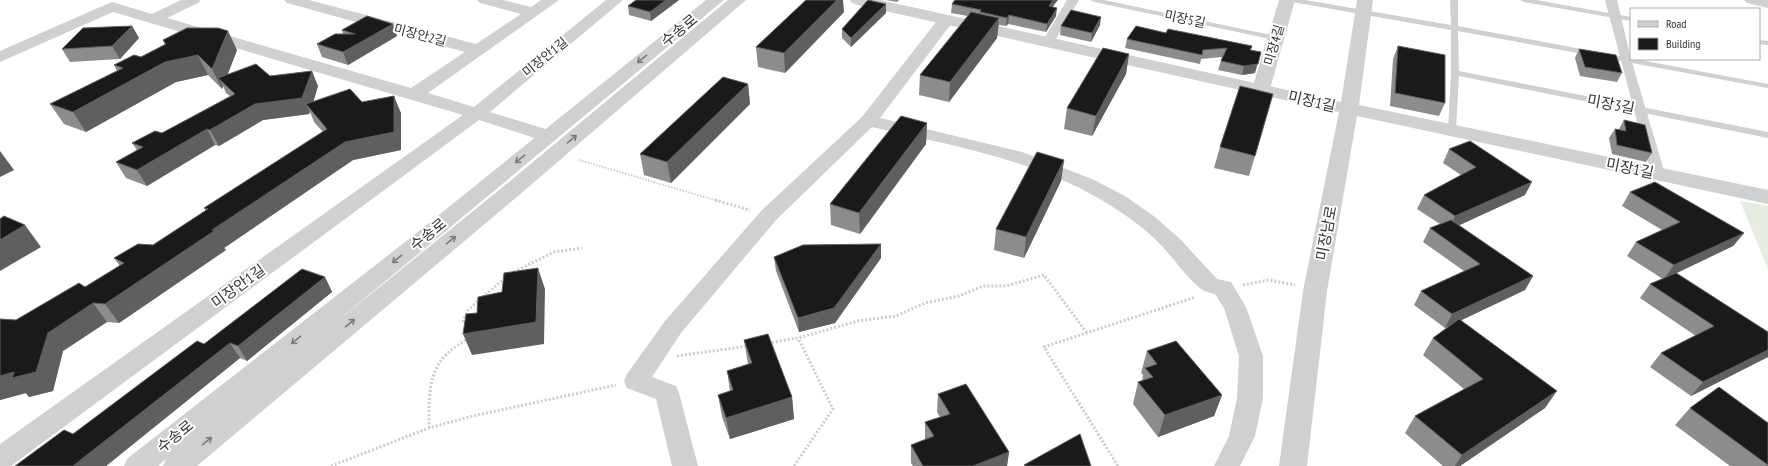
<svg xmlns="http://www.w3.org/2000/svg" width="1768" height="466" viewBox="0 0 1768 466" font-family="'PT Sans Narrow','Noto Sans KR',sans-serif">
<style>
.green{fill:#e6ecdf}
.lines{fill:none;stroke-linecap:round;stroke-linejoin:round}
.path-far1{stroke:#cdcdcd;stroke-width:2;stroke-dasharray:1.5 1.5;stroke-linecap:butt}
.path{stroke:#cdcdcd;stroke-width:3;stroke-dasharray:2 2;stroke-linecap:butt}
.service{fill:#d0d0d0;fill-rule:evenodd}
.pedestrian{fill:#d0d0d0;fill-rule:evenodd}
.minor{fill:#d0d0d0;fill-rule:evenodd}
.tertiary{fill:#d0d0d0;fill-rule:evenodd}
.wall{fill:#8c8c8c}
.shaded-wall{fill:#5f5f5f}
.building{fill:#1a1a1a;stroke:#5f5f5f}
.oneway{stroke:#7a7a7a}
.labels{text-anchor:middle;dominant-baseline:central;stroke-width:4;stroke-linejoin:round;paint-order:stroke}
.far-street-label{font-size:13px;fill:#333;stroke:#fff}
.street-label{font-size:15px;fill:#333;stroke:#fff}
</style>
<rect width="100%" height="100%" fill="#fff"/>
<!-- green -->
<path class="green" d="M1740,201L1768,206V269Z"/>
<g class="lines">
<!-- path-far1 -->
<path class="path-far1" d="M579,160L718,201"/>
<!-- path -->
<path class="path" d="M715,200L750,210
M514,272L554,252L582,248
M1243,285L1269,280L1295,285
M466,325L463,321L468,310L506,277
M768,343L798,338L858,321L896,316L925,303L959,296L983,286H1006L1044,275L1087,333
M677,356L748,346
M429,428C429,404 427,373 446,355C452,348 461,344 468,338
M331,466L429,428L473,416L616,385
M794,466L833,409L798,338
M1118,466L1044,347L1196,297"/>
<!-- service -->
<path class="service" d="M1090,0H1104L1276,36L1280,38L1276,40L1094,2Z
M1288,0H1305L1451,25L1450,0H1458V26L1768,84V88L1458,31L1459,71L1768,132V138L1459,76L1456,130L1455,132H1449L1448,130L1451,73V30L1292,2Z
M1520,0H1536L1631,17V21L1524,2Z
M1759,40L1768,41V45L1759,44Z"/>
<!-- pedestrian -->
<path class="pedestrian" d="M1067,0H1079L1052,45H1044L1042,42Z
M1605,0H1617L1631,59L1665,174L1663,177H1653L1651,174Z"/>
<!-- minor -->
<path class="minor" d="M181,0H201L198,3L167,18L411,88L465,52L287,3L284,0H309L476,44L521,14L480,3L477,0H503L531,7L541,0H559L428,93L474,107L606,0H623L490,112L555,132L557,136L555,140L548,142L541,140L479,120L11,466H0V444L463,115L113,12L0,62V51L107,4L112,2L152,14Z
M1279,0H1295L1270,89L1267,93L1261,94L1255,93L1252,89Z
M1744,0H1768V8L1747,3Z
M948,16L954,18L956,21L948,28L880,118L1022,152L1092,179L1125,196L1155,217L1180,239L1217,279L1231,282L1246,307L1263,356V398L1255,436L1240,466H1214L1229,436L1237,398L1239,356L1224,308L1215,294C1211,293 1205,292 1201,289C1185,276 1173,257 1158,242C1144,228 1127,216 1110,205C1039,160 953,146 872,127L776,220L681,333L652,377L676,386L679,393L698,466H672L656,399L627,388L624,381L627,374L665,321L762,210L862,117L936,22Z"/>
<!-- tertiary -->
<path class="tertiary" d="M706,0H724L329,328L504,186L728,0H746L518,196L197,466H163L166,459L158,466H124L128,458L409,239Z
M850,0H880L1341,102L1357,0H1373L1359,105L1768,190V204L1357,116L1327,291L1307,466H1279L1303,291L1339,112L858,5L852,3Z"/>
</g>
<!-- wall -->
<path class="wall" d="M679,0L651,21L629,15L628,6Z
M886,0H899L897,2Z
M952,4L1053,7L1056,16L1046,32L1008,24L1006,26L999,25L997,38L949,102L919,95L920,75L968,16L951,13Z
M844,12L785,73L758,67L756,47Z
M886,13L851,47L842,38V29Z
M1100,25L1091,42L1060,35L1061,26Z
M132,26L139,38L120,59L70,62L62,49Z
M342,30L397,36L348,65L322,57L317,44L343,34Z
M1166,33L1252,46L1251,50L1255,73L1242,75L1218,70L1221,61L1222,57L1201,59L1200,64L1125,48L1127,39Z
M163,40L237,50L228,74L270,76L318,86L313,102H362L401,113V150L353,160L224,248L226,250L119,323L107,322L63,351L53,391L29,397L26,393L0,400V319L16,320L85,287L120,266L114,258L153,245L206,211L204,208L323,132L314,122L310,112L309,114L263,120L219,146L215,145L147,186L126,178L116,162L137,150L132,143L162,133L230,96L226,93L223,86L222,89L208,75L176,82L86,132L64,124L50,104L117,71L114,65L141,57L165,45Z
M1398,46L1445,103L1439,116L1390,106L1393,59Z
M1579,49L1622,73L1617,82L1580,76L1575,58Z
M1129,54L1126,74L1092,136L1064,129L1067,108Z
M748,84L750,104L671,183L644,175L640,154Z
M1624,120L1652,153L1646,162L1612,154L1609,138L1615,129H1619Z
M927,123L926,144L860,234L831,225L830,204Z
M1220,147L1255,156L1249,176L1214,168Z
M1449,149L1525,195L1459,225L1533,276L1525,290L1461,320L1545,408L1460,466H1443L1405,433L1415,416L1464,389L1423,355L1433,338L1450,326L1445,328L1414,305L1421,291L1464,271L1423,242L1430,228L1440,224L1417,209L1424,195L1461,175L1443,163Z
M1064,160L1061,181L1024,258L994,250L996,229Z
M1630,192L1744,233L1733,246L1677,273L1768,332V357L1691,396L1650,367L1661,353L1696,336L1640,298L1650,284L1663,279L1627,256L1636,242L1662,230L1622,206Z
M881,244V258L835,323L799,332L776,271L774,257Z
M325,277L332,292L247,361L240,358L106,466H15L73,434L204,344Z
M744,340L792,397L794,419L730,439L722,417L718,395L730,391L727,371L748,364Z
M1147,351L1222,395L1214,416L1158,437L1133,404L1138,382L1142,381L1143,375L1141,373Z
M938,394L1009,452L1007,466H913L911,463V445L925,440V422L940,417L937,412Z
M1690,408L1768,423V466H1730L1675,425Z"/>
<!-- shaded-wall -->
<path class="shaded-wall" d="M666,0H679L651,21L650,12Z
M837,0H843L844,12L785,73L784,53Z
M1053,0H1058L1047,14L1049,6Z
M886,4V13L851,47V38Z
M1057,8L1056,16L1046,32L1047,24Z
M1009,15L1008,24L1006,26L1007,18Z
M1101,17L1100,25L1091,42L1092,33Z
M999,18L997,38L949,102L950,82Z
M393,24L397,36L348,65L343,52Z
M132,26L139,38L120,59L112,46Z
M228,31L237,50L224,83L218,78L223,86L222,89L212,69Z
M1261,52L1255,73L1242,75L1244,66Z
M1129,54L1126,74L1092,136L1096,116Z
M198,55L208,75L176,82L86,132L73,112L165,62Z
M312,71L318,86L311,110L306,104L310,112L309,114L263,120L219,146L210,130Z
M748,84L750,104L671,183L667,162Z
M394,96L401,113V150L353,160L224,248L226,250L119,323L105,304L212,230Z
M927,123L926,144L860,234L859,213Z
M207,129L215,145L147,186L137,170Z
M0,151L14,170L0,177Z
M1064,160L1061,181L1024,258L1026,237Z
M1532,182L1525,195L1449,230L1455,216Z
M25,225L41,247L0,271V240Z
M1744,233L1733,246L1664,279L1674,265Z
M881,244V258L835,323L799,332L798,318Z
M538,268L545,289L544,344L472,355L463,334Z
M1533,276L1525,290L1445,328L1452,314Z
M325,277L332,292L247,361L238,346Z
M93,303L107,322L63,351L53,391L29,397L26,393L0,400V376L48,333Z
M230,343L240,358L106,466H73Z
M1768,350V357L1691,396L1703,382Z
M1557,391L1545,408L1460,466H1455L1462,455Z
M1222,395L1214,416L1158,437L1165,415Z
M792,397L794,419L730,439L726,418Z
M1009,452L1007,466H973Z"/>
<!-- building -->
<path class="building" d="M636,0H666L650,12L628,6Z
M806,0H837L784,53L756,47Z
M868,0L886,4L851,38L842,29Z
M955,0H1053L1049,6L1057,8L1047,24L1009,15L1007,18L980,12L981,10L952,4Z
M1071,10L1101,17L1092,33L1061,26Z
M971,12L999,18L950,82L920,75Z
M367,16L393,24L343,52L317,44L335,34H355L342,30Z
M132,26L112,46L62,49L83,28Z
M1136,26L1166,33L1168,29L1252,46L1250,50L1261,52L1258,64L1244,66L1221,61L1227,48L1203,50L1202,55L1127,39Z
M187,28H218L228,31L212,69L198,55L165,62L73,112L50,104L123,68L114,65L134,55L141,57L166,44L163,40Z
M1398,46L1445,55V103L1395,93Z
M1103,48L1129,54L1096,116L1067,108Z
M1579,49L1616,55L1622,73L1585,67Z
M256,64L270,76L312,71L302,98L255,104L210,130L207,129L137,170L116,162L143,147L132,143L155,131L162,133L235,94L218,78Z
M723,77L748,84L667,162L640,154Z
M1240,86L1273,94L1255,156L1220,147Z
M350,89L362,102L394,96V132L345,142L212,230L214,231L105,304L93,303L48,333L36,372L12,378L14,372L0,376V319L16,320L79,283L85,287L124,263L114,258L138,244L153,245L208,209L204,208L327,129L306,104Z
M901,116L927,123L859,213L830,204Z
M1624,120L1645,125L1652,153L1617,145L1615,129L1626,131Z
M1470,141L1532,182L1455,216L1424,195L1476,167L1449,149Z
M1037,152L1064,160L1026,237L996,229Z
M1655,182L1744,233L1674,265L1636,242L1680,222L1630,192Z
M4,216L25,225L0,240V219Z
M1451,220L1533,276L1452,314L1421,291L1480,264L1430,228Z
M881,244L834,308L798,318L774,257L803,245Z
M538,268L536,322L463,334L466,314L477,313L478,297L502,292L504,273Z
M302,269L325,277L238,346L230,343L73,466H15L64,430L73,434L197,341L204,344Z
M1676,273L1768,332V350L1703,382L1661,353L1714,326L1650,284Z
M1459,319L1557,391L1462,455L1415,416L1483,379L1433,338Z
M768,334L792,397L726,418L718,395L733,390L727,371L752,363L744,340Z
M1176,341L1222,395L1165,415L1138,382L1153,377L1145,368L1157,364L1147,351Z
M966,384L1009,452L973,466H923L911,445L934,436L925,422L950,414L938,394Z
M1719,387L1768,423V465L1690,408Z
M1080,434L1091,466H1025L1024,465Z"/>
<!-- one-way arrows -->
<defs><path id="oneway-shaft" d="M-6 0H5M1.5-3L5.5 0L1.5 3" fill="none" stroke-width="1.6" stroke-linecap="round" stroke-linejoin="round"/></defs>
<g class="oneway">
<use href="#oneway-shaft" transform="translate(642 59) rotate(141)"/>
<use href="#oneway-shaft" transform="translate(572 139) rotate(-40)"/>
<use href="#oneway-shaft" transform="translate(520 159) rotate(141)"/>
<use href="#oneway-shaft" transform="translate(451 240) rotate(-39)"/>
<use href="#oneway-shaft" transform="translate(397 259) rotate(141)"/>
<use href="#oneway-shaft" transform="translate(350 323) rotate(-39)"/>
<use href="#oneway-shaft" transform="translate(296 340) rotate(141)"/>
<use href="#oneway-shaft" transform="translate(207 441) rotate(-39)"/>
</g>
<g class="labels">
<!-- far-street labels -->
<g class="far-street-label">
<text transform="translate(1185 19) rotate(12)">미장5길</text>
<text transform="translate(420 35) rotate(15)">미장안2길</text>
<text transform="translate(1274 45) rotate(-74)">미장4길</text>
<text transform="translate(545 57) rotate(-39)">미장안1길</text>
</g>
<!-- street labels -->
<g class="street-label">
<text transform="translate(679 30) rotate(-39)">수송로</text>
<text transform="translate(1312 101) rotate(13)">미장1길</text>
<text transform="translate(1611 104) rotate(11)">미장3길</text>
<text transform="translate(1630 168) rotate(12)">미장1길</text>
<text transform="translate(1326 233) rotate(-79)">미장남로</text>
<text transform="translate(428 234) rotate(-39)">수송로</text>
<text transform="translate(238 286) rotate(-36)">미장안1길</text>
<text transform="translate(175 436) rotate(-39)">수송로</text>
</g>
</g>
<!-- legend -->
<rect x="1630" y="8" width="130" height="52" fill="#ffffff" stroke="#adadad"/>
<rect x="1638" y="21" width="20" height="6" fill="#d0d0d0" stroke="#adadad"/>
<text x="1666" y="28" font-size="12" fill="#333333">Road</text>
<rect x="1638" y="38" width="20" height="12" fill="#1a1a1a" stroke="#adadad"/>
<text x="1666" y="48" font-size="12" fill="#333333">Building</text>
</svg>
